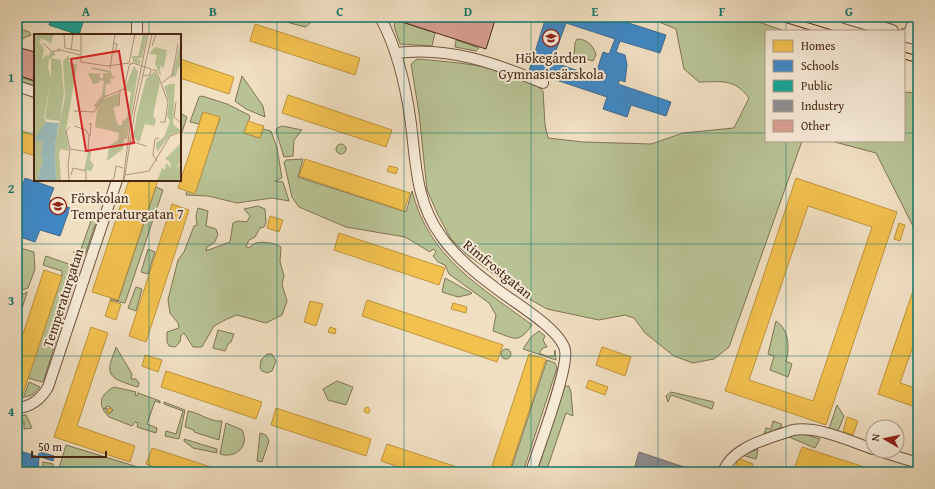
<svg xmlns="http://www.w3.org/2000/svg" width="935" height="489" viewBox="0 0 935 489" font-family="'Gentium Book Plus',serif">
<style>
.green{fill:#b8c294;stroke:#807454}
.homes{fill:#f2c14e;stroke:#bf933d;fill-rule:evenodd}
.schools{fill:#3f88c5;stroke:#416b90;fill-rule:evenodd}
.public{fill:#17a398;stroke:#257e70}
.industry{fill:#8d8d92;stroke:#786e6c}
.building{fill:#d89e91;stroke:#472714}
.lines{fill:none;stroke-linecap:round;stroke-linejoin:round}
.minor-casing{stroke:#725540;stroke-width:12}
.tertiary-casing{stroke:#725540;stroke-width:14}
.minor{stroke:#f6ead7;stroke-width:10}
.tertiary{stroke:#f6ead7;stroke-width:12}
.tram{stroke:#472714;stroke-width:1}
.grid{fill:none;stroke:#0f766e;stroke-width:1;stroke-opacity:0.55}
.labels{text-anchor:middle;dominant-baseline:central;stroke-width:4;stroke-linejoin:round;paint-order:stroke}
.poi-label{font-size:14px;fill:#472714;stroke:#f6ead7}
.street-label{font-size:14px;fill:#472714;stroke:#f6ead7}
.inset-road{fill:none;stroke:#ad957c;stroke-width:1}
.view{fill:#d62828;fill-opacity:0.15;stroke:#d62828;stroke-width:2}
.inset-edge{fill:none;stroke:#472714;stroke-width:2}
.neatline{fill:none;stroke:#0f766e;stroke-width:1.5}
.grid-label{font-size:13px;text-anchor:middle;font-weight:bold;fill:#0f766e}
</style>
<rect width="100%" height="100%" fill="#f1dfc2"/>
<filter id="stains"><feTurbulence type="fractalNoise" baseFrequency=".005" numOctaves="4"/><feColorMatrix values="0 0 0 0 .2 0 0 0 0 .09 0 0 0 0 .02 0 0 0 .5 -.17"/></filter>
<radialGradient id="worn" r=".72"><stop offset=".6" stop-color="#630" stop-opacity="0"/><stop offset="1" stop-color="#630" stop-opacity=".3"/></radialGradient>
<!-- green -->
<path class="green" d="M299,17H311C312,21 309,26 305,27L283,21H295Z
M647,17H744L785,31H766V141H802L729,347L714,359L693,363L674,356L645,333L634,318L625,315L599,320L547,309L524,296L466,254L451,239L438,215L427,190L419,113L411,64L417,59C451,62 519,66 543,91L545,125L548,138L583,142L651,144L683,133L734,128L749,98C734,78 722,82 699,82L684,69L676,29Z
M396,20L435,33L432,46L400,44L394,26Z
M21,29L29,32L31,35L17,41L18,30Z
M577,39C587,39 594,46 596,55L593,61L574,56L575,43Z
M456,40L479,48L476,51L455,47Z
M17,76L35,82V86L17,80Z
M242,76L263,106L265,117L246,109L235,101Z
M904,92L918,93V236L876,153L831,141H904Z
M202,96L227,104L249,115L250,117L244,133L260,138L263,129L271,131L277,148L282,178L275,181L283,182L289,201L272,198L237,203L208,196L186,195L187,191L195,193L220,118L203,112L199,124L190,122L199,97Z
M180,113L187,117L180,138Z
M282,126L302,130L294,140L293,156L284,157L276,131L277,128Z
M336 149a5 5 0 1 1 10 0a5 5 0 1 1-10 0Z
M303,159L298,177L406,212L412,191C429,258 480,286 532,325C518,345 514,338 493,331L496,315L489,303L449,274L445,265L438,262L433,256L436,252L433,249L430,252L405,237L346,227L299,207L292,197L284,162L286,160Z
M156,187L163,190L125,303L110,300L111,298L118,301Z
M258,206L265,209L266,223L264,227L260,228L255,237L249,240L246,246L248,248C251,247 253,244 256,243C262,241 276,243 281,247L280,262L284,276L282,284L287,301L282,315L266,323L237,315L227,319L214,326L202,347H193L184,333L181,335L180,342L175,347L169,346L167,342V332L179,328L178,323L170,313L168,300L178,260L184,252L194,226L197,225L196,216L198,208L208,211L206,226L216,229L218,235L214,243L207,247L206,251L230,242L233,223L238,221L247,222L250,216L244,209Z
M87,214L95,216L97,219L86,252L84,255L75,254L73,252H80L92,218L85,215Z
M17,247L34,252V255L35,269L28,288L22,290L17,271Z
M148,249L155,252L148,274L141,272Z
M46,256L74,266L77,268L78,272L44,379L42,382L28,378L62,276V271L43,265Z
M445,278L472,293L471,294L458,297L442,292Z
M136,287L142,289L136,311L128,308Z
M27,292V293L17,323V297Z
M776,321C789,329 790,349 786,361L792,364L788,377L770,370L774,356L768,354Z
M218,330L234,334L231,342L228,344L225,351L213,348Z
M539,331L545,336L543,340L547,347L543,348L539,353L546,356H554L555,350L556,360L523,349L531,337Z
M116,347L132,374L131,379H136L139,383L138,387C133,386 128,384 123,382C102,375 111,363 116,347Z
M501 354a5 5 0 1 1 10 0a5 5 0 1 1-10 0Z
M267,354H272L276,361L272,371L267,373L262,371L260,368L261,360Z
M547,360L555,363L557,368L523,472H510Z
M337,381L353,387L346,405L328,400L323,389Z
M29,382L40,387L32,395L17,399V394L24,396Z
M565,386H569L571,392L573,416L566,413L546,472H537Z
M114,387L136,392L135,395L137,396L138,393L160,401V403L155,401L147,424L157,428L156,433L137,427L138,423L135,422L132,426L109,417L103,410L107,408V412L109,414L113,410L109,406L103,409C98,399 105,392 114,387Z
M671,392L714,402L712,409L671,395L668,402L666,396Z
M164,402L185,410L179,439L165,436L166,431L176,434L183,411L164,404Z
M837,405L844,416L838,431L829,429Z
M188,411C201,413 209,422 222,421L219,440L194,432V430L185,427Z
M26,415L32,428L24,429V422H17V416Z
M773,421L781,424L782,427L764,434L766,428L771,429Z
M226,423L242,430C250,446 236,459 220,454Z
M260,433L266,435L269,441L262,462L257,461Z
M800,433L820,439L815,448L789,437Z
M184,439L217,449V453L193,448L184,441Z
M66,445L154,472H58Z
M758,449L756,459L745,456L746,454Z
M43,462L53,464L52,472H42Z"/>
<!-- homes -->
<path class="homes" d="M202,17H213L212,20Z
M255,24L360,58L355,75L250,41Z
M180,59L234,77L229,94L180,78Z
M288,95L392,130L386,147L282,113Z
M203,112L220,117L195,194L178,188Z
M248,121L264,126L260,138L244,133Z
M17,129L35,136V156L17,150Z
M305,159L410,193L404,211L299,176Z
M389,166L398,168L396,174L387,171Z
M796,178L897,212L826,425L725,391ZM808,206L872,227L813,401L749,380Z
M129,180H158L118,300L92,292Z
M172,204L189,210L146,342L129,336Z
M270,216L283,220L279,232L267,228Z
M899,223L905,225L900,241L894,239Z
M339,233L445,268L439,285L334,250Z
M44,270L62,276L23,394L17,392V352Z
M918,276V332L900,383L918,389V408L878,394Z
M367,300L503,345L497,362L362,316Z
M110,301L121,304L116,320L105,316Z
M310,301L323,304L316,326L304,322Z
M453,303L467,307L466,313L451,309Z
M91,327L108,333L77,426L135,446L130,462L54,437Z
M330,327L336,329L335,334L328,332Z
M602,347L631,357L625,376L596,365Z
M529,354L546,359L509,472H490Z
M145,355L162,360L158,372L142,366Z
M166,371L262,402L256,419L161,387Z
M589,380L608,387L605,395L586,388Z
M368,407L370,410L369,413H366L364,411L365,408Z
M109,408L112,409L109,413L107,412Z
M276,408L371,439L366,456L271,425Z
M847,417L858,421L853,435L843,431Z
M387,444L463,469L462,472H414L381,461Z
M802,447L880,472H793Z
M152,448L165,452L226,472H170L146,464Z
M738,458L753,464L750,472L735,469Z
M357,469L368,472H356Z"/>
<!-- schools -->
<path class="schools" d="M546,17H610L666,35L660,53L620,41L616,52L625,55L627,65L625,82L620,80L618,84L671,102L666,116L631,105L627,117L603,109L607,97L529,71ZM566,23L615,39L609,54L603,52L598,67L600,72L607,74L605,80L552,62Z
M25,178L54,188L49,200L70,208L60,236L40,230L35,242L17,236V190L20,191Z
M17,450L39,457L38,472H23L24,465L17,463Z
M40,452L54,456L53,461L38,456Z"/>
<!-- public -->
<path class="public" d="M51,17H77L84,19L79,35L49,25Z"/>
<!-- industry -->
<path class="industry" d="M639,452L696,471L695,472H644L634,469Z"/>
<!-- building -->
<path class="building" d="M397,17H496L486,49L396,20Z
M17,47L35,52V81L17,75Z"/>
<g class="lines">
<!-- minor casing -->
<g class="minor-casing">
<path id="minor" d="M380,17C398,50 406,86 411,124C416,164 416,202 441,236C455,256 474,272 493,286C511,301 560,328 565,350C569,369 538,449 531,472
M137,35V17
M908,36L915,17
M396,53C448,46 495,63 543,83
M17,86L35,92
M17,408C31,407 41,399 48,387L117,180
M879,451L918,463
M723,472C733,446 768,439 793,430C819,426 849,441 873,449"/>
</g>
<!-- tertiary casing -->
<g class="tertiary-casing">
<path id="tertiary" d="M845,17L892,31
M904,35L918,39"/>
</g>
<!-- minor -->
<use href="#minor" class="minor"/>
<!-- tertiary -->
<use href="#tertiary" class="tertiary"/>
<!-- tram -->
<path class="tram" d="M768,17L813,31
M789,17L835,31
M904,52L918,56
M904,59L918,63"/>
</g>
<!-- grid -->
<path class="grid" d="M149,17V35M277,17V472M404,17V472M531,17V472M658,17V472M786,17V31M17,133H35M180,133H766M904,133H918M786,141V472M149,180V472M17,244H918M17,356H918"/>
<!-- icons -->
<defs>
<g id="school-ring" transform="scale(0.9)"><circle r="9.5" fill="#f6ead7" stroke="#8f2418" stroke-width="1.5"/><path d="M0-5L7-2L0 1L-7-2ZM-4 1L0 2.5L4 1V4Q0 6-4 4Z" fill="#8f2418"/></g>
</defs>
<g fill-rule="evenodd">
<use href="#school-ring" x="551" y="38"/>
<use href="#school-ring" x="58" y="206"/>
</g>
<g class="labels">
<!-- poi labels -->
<g class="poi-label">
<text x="551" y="58">Hökegården<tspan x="551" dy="16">Gymnasiesärskola</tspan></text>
<text x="71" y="198" text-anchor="start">Förskolan<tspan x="71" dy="16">Temperaturgatan 7</tspan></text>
</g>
<!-- street labels -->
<g class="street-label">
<text transform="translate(498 269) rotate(39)">Rimfrostgatan</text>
<text transform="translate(63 298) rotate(-72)">Temperaturgatan</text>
</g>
</g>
<!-- overview -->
<g transform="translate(34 34)">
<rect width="147" height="147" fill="#f1dfc2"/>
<path d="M0,0H20L17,9L7,4L5,8L10,15L8,26L12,21L15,22L16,18L20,17L21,21L15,25L14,34L17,43V24L27,26L30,59L26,87L11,85L16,50L10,84L12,88L1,106L9,108L7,119L9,127L3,147H0ZM109,0H113L108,24H105L102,28L106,25V29L107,25L106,30L99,28L98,22H104ZM146,11L147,32L144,34L142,42L137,44ZM121,13L133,16L130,34L126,32L127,43L121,30L123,21L115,20ZM35,21V28L43,31L32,96L35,117L27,115L25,118L27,147H22L21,111L31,63L29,27ZM100,32L104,38L93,105H90L89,115L73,127L75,112L84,106L85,99L61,93L63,76L69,65L85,59V72L80,73V77L84,91H88V87L93,84L97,58L90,56ZM58,33L77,37L78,42H82L78,45L76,44L77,49L72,50L71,60L73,61L62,75L60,71L68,61L70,47L66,46L65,49L59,50L54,39L68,40L64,42L69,45V39H77L57,35ZM121,37L126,48L119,82L122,86L120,92L111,90L105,109L99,102L103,79L112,45ZM136,50H141L139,90L147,97L136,101L123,118L122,109L130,103L136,87L133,82L135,68L130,53ZM146,110L147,127L141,136L147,130V147L146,143L144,147H120L124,145L128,134L131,136L132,129L137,134L136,128L131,125ZM54,118H57L56,126L60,131L57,137L50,136Z" fill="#b8c294"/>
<path d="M12,88L25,89L21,111L22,147H3L9,127L7,119L9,108L0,106Z" fill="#9cbbba"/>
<path class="inset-road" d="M30,0L31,14L46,17M47,0V28L73,32L95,29M9,9L17,17H26M79,9L83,10L81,18M118,12L122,0M23,15L46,21M37,16L39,0M95,29L101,0M98,29L95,31L99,29L117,35L116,41L109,42M76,35L81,0M118,36H122L134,68L131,88H126M128,49L138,41L144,10M142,68L140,83L147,89M85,72L86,57M40,77L60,78L70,63L90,55L95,32M55,90L57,89L56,102M40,92L52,96L55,102L54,117M96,107L112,112M36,115L56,118M123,127L119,121L121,105L125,104M37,141L39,134L52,137V147M91,141L115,137L136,102L147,98M35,147L34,131L36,115L32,97L36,93M76,147L80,144L82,132L89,134M89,147L97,85L114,0M90,147L101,77L118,0"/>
<path class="view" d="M85,17L100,109L52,117L37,25Z"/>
<rect width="147" height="147" class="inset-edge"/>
</g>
<!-- margin -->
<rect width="935" height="489" fill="none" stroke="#f1dfc2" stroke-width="44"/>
<!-- legend -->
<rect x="765" y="30" width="140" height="112" fill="#f6ead7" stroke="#b09c89"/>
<rect x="773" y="40" width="20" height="12" fill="#f2c14e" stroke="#b09c89"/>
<text x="801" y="50" font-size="12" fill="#472714">Homes</text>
<rect x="773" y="60" width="20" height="12" fill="#3f88c5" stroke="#b09c89"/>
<text x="801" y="70" font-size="12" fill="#472714">Schools</text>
<rect x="773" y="80" width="20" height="12" fill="#17a398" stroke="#b09c89"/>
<text x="801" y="90" font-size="12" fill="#472714">Public</text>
<rect x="773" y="100" width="20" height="12" fill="#8d8d92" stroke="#b09c89"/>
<text x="801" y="110" font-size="12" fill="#472714">Industry</text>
<rect x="773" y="120" width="20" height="12" fill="#d89e91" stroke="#b09c89"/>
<text x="801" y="130" font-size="12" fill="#472714">Other</text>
<!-- north arrow -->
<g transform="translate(885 439) rotate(279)"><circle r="19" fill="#f6ead7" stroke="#b09c89"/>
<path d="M0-3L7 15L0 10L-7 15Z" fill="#8f2418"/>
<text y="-6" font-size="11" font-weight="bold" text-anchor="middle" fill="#472714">N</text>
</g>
<!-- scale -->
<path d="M32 451v6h74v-6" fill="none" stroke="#472714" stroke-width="2"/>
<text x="38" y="451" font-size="12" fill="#472714" stroke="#f6ead7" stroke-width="3" paint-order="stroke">50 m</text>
<rect x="22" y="22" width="891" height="445" class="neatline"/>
<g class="grid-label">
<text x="86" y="16">A</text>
<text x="213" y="16">B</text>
<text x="340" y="16">C</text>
<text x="468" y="16">D</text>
<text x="595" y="16">E</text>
<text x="722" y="16">F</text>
<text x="849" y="16">G</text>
<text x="11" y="82">1</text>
<text x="11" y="193">2</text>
<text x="11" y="305">3</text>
<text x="11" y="416">4</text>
</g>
<rect width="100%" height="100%" filter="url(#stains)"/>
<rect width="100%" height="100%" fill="url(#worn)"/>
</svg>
